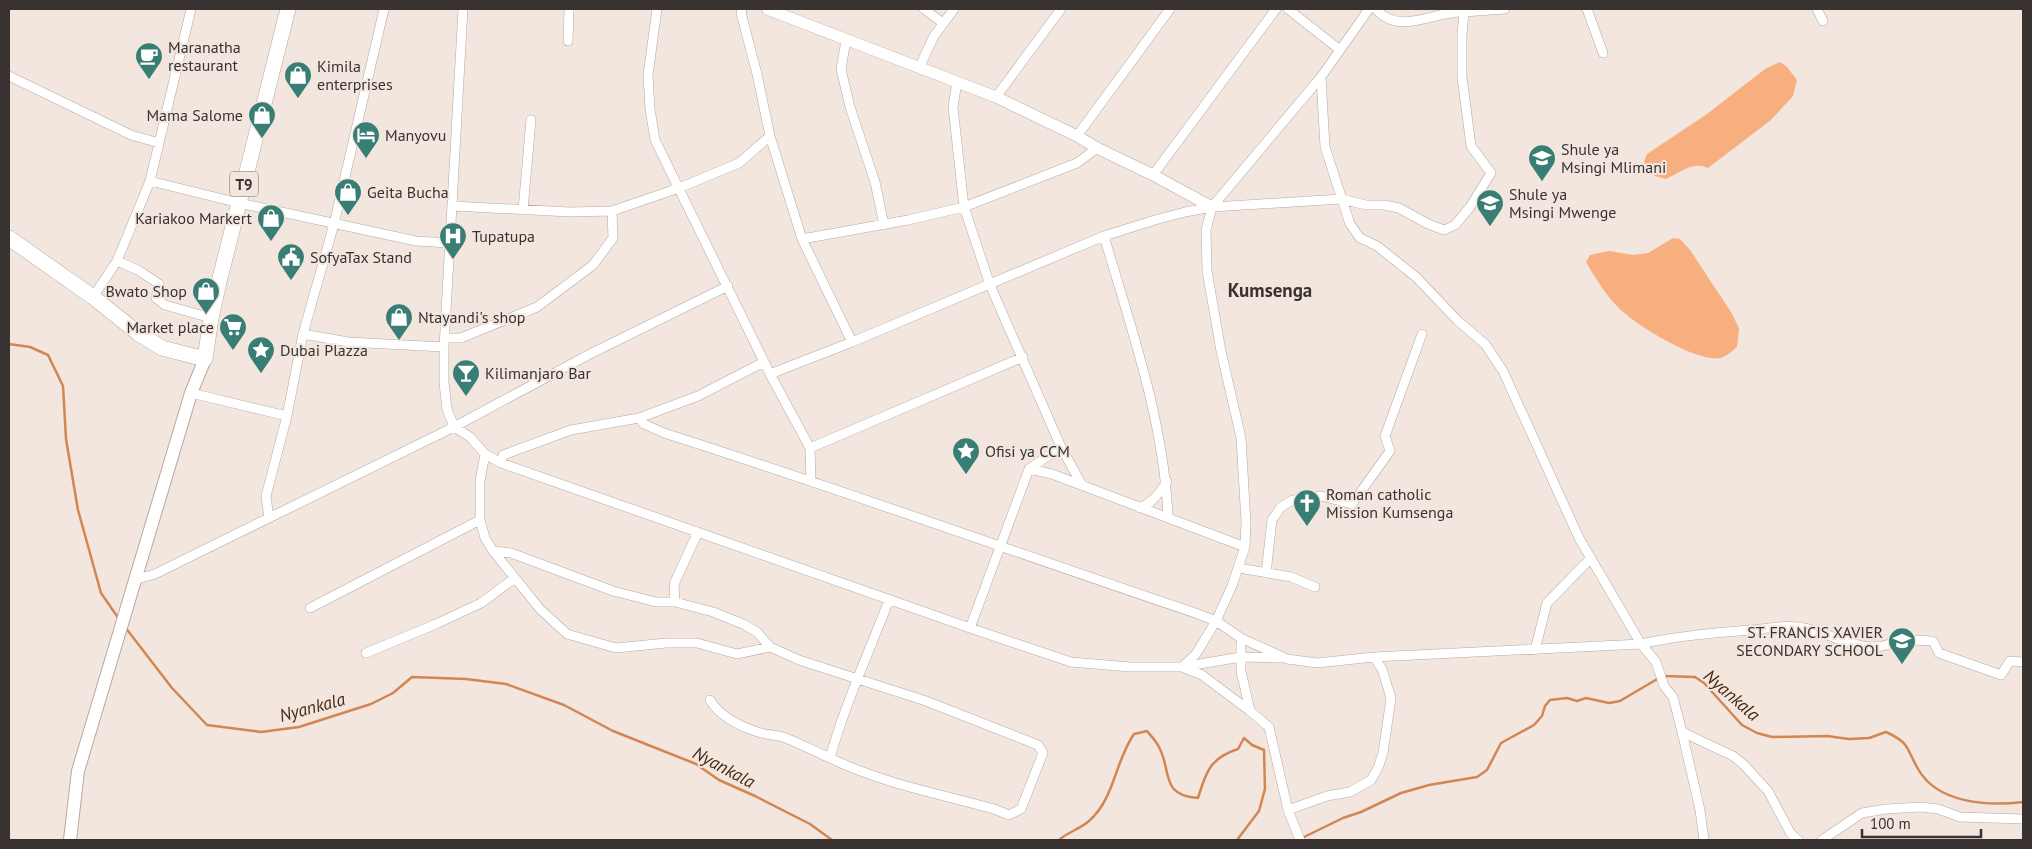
<svg xmlns="http://www.w3.org/2000/svg" width="2032" height="849" viewBox="0 0 2032 849" font-family="'PT Sans',sans-serif">
<style>
.green{fill:#f8af7f}
.lines{fill:none;stroke-linecap:round;stroke-linejoin:round}
.stream{stroke:#d28651;stroke-width:2.5}
.minor-casing{stroke:#b5a9a1;stroke-width:10}
.tertiary-casing{stroke:#b5a9a1;stroke-width:12}
.secondary-casing{stroke:#b5a9a1;stroke-width:14}
.trunk-casing{stroke:#b5a9a1;stroke-width:16}
.minor{stroke:#fff;stroke-width:9}
.tertiary{stroke:#fff;stroke-width:11}
.secondary{stroke:#fff;stroke-width:12}
.trunk{stroke:#fff;stroke-width:15}
.labels{text-anchor:middle;dominant-baseline:central;stroke-width:4;stroke-linejoin:round;paint-order:stroke}
.shield{fill:#f3e6de;stroke:#706964;stroke-width:1}
.shield-label{font-size:15px;font-weight:bold;fill:#383330}
.poi-label{font-size:16px;fill:#383330;stroke:#f3e6de;text-anchor:start}
.water-label{font-size:18px;font-style:italic;fill:#482812;stroke:#f3e6de}
.quarter-label{font-size:19px;font-weight:bold;fill:#383330;stroke:#f3e6de}
</style>
<rect width="100%" height="100%" fill="#f3e6de"/>
<!-- green -->
<path class="green" d="M1780,62L1787,67L1797,80L1793,96L1771,120L1708,168C1693,161 1681,172 1666,179L1655,176L1644,162L1647,154L1707,114L1765,69Z
M1673,238L1680,239L1690,250L1731,312L1739,328L1737,347C1733,350 1727,356 1721,358C1697,363 1633,324 1617,306C1604,293 1595,277 1586,262L1590,255L1609,251L1633,255L1648,253Z"/>
<g class="lines">
<!-- stream -->
<path class="stream" d="M9,344L30,347L48,355L63,386L66,439L78,510L101,593L119,619
M125,627L172,688L207,725L261,732L299,727L371,704L393,693L412,677L466,679L506,684L564,705L613,731L696,764L719,780L755,796L810,824L832,840
M1664,676L1695,677L1704,683L1742,725L1757,733L1772,737L1827,736L1849,739L1869,738L1886,732C1910,743 1906,748 1918,769C1938,804 1988,806 2023,802
M1302,838L1343,818L1361,812L1401,793L1429,785L1477,777L1487,770L1501,743L1534,725L1542,716L1545,706L1550,700L1567,698L1577,701L1586,698L1609,703L1620,701L1659,678
M1059,840C1068,832 1080,829 1089,821C1115,798 1115,761 1134,734L1147,731C1151,736 1156,741 1159,747C1172,771 1160,796 1198,798C1206,772 1210,758 1238,749L1244,738L1252,745L1264,750L1265,789L1259,811L1237,840"/>
<!-- minor casing -->
<g class="minor-casing">
<path id="minor" d="M463,9L444,347V383L447,409L454,427L470,437L485,454L501,463L970,628L1071,662L1130,667H1182L1202,675L1250,711
M657,9L648,75L650,109L655,140L770,374L810,448L811,480
M742,9L741,13L757,74L770,136L802,239L852,342
M924,9L943,23
M1288,9L1340,50
M1376,9C1400,37 1435,10 1464,12L1467,9
M1587,9L1603,53
M1817,9L1823,21
M846,40L841,69L850,107L875,182L884,225
M568,41L569,9
M919,68L934,36L954,9
M9,76L131,135L159,143
M1321,77L1325,147L1350,224L1360,238L1377,246L1416,277L1458,321L1485,344L1503,371L1579,538L1641,644L1656,662L1664,686L1673,697L1682,732L1733,756L1743,764L1768,791L1791,834L1798,840
M957,82L953,107L964,207L990,285L1061,447L1082,485
M996,97L1061,9
M1077,136L1170,9
M1153,175L1276,9
M150,181L239,203L416,241L450,243
M452,206L570,212L612,211L679,188L739,163L770,136
M523,210L531,120
M1104,236C1131,328 1164,421 1168,517
M802,239L908,220L964,207L1077,163L1097,148
M117,261L138,270L159,284L156,298L165,305L211,318
M93,297L117,261L150,181L191,9
M303,334L348,342L444,347
M445,338H461L537,307L593,265L613,238L612,211
M770,374L852,342L1104,236L1155,220L1185,212L1212,207L1341,199L1366,205H1384L1399,208L1428,224L1444,230L1455,225L1470,207L1491,173L1471,146L1462,77V35L1464,12L1505,9
M191,393L287,416
M639,418L644,424L664,433C843,490 1020,554 1198,614L1216,621L1241,638L1287,659L1317,663L1374,657L1641,644C1677,636 1713,633 1750,630C1767,629 1787,624 1804,628C1832,633 1871,660 1898,639L1932,641L1934,643L1939,653L2001,675L2010,661L2023,662
M810,448L1023,357
M485,454L480,481V520L485,538L493,551L540,609L567,634L616,648L666,643H697L737,654L770,647
M501,463L503,455L571,430L639,418L698,396L764,362
M1029,469L1052,474L1245,547
M1140,508C1153,502 1159,494 1167,481
M269,518L266,496L287,416L303,334L334,224L384,9
M493,551L511,553L613,591L656,602H675L713,612L743,624L757,632L770,647L799,660L926,701L1038,745L1043,753L1021,809L1009,815L994,809C940,794 881,783 830,758C845,704 869,652 889,600
M1239,568L1291,577L1315,587
M1266,573L1272,520L1281,507L1293,500L1321,496L1352,504L1390,451L1385,436L1422,334
M134,580L155,574L454,427L590,354L728,286
M675,602L674,584L698,532
M310,608L480,520
M970,628L1029,469L1061,447
M1241,638V671L1250,711L1269,727L1288,810L1300,840
M1535,650L1547,603L1591,558
M366,653L436,624L481,603L515,578
M1182,667L1196,654L1216,621L1232,586L1245,547L1246,522L1241,438L1221,351L1207,271L1206,230L1212,207L1321,77L1369,9
M1182,667L1241,657L1281,658
M710,700C720,717 741,727 761,733C768,735 776,735 783,737C799,743 814,751 830,758
M1682,732L1700,810L1704,840
M1288,810L1327,796L1350,792L1371,780L1378,768L1383,753L1391,698L1382,669L1374,657
M1822,840L1862,813L1886,809L1921,807L1938,809L1960,817L2023,819"/>
</g>
<!-- tertiary casing -->
<g class="tertiary-casing">
<path id="tertiary" d="M767,9L996,97L1077,136L1097,148L1153,175L1212,207"/>
</g>
<!-- secondary casing -->
<g class="secondary-casing">
<path id="secondary" d="M70,840L78,771L191,393L205,359"/>
</g>
<!-- trunk casing -->
<g class="trunk-casing">
<path id="trunk" d="M9,238L93,297L139,334L162,348L205,359L211,318L219,282L288,9"/>
</g>
<!-- minor -->
<use href="#minor" class="minor"/>
<!-- tertiary -->
<use href="#tertiary" class="tertiary"/>
<!-- secondary -->
<use href="#secondary" class="secondary"/>
<!-- trunk -->
<use href="#trunk" class="trunk"/>
</g>
<!-- icons -->
<defs>
<g id="cafe-pin" transform="scale(1.4375)"><path d="M0 17L-7.5 6A9.5 9.5 0 1 1 7.5 6Z" fill="#387e74" stroke="#f3e6de"/><path d="M-5.5-4.5H6V0H3Q3 3.5 0 3.5H-2.5Q-5.5 3.5-5.5 0ZM3-3.2v2h1.7v-2ZM-6 4.5H4V6H-6Z" fill="#fff"/></g>
<g id="shop-pin" transform="scale(1.4375)"><path d="M0 17L-7.5 6A9.5 9.5 0 1 1 7.5 6Z" fill="#387e74" stroke="#f3e6de"/><path d="M-5-2.5h2.3a2.7 3.5 0 0 1 5.4 0H5L5.5 6h-11ZM-1.5-2.5h3a1.5 2.3 0 0 0-3 0Z" fill="#fff"/></g>
<g id="hotel-pin" transform="scale(1.4375)"><path d="M0 17L-7.5 6A9.5 9.5 0 1 1 7.5 6Z" fill="#387e74" stroke="#f3e6de"/><path d="M-6-4.5h1.5V1H6V5H4.5V3h-9V5H-6ZM-4 0a1.8 1.8 0 1 1 3.6 0ZM.5 0V-2.5h3Q6-2.5 6 0Z" fill="#fff"/></g>
<g id="school-pin" transform="scale(1.4375)"><path d="M0 17L-7.5 6A9.5 9.5 0 1 1 7.5 6Z" fill="#387e74" stroke="#f3e6de"/><path d="M0-5L7-2L0 1L-7-2ZM-4 1L0 2.5L4 1V4Q0 6-4 4Z" fill="#fff"/></g>
<g id="hospital-pin" transform="scale(1.4375)"><path d="M0 17L-7.5 6A9.5 9.5 0 1 1 7.5 6Z" fill="#387e74" stroke="#f3e6de"/><path d="M-5-5h3v3.5h4V-5h3V5h-3V1.5h-4V5h-3Z" fill="#fff"/></g>
<g id="civic-pin" transform="scale(1.4375)"><path d="M0 17L-7.5 6A9.5 9.5 0 1 1 7.5 6Z" fill="#387e74" stroke="#f3e6de"/><path d="M-.6-6.5H3V-4.5H.6V-3L4-1V1h2V6H-6V1h2V-1L-.6-3ZM-1.2 2.5V6h2.4V2.5Z" fill="#fff"/></g>
<g id="supermarket-pin" transform="scale(1.4375)"><path d="M0 17L-7.5 6A9.5 9.5 0 1 1 7.5 6Z" fill="#387e74" stroke="#f3e6de"/><path d="M-6-5.5h2.5l.6 2H6L4.5 2H-2.5L-4.4-4H-6ZM-1.5 3.2a1.3 1.3 0 1 0 .1 0ZM3 3.2a1.3 1.3 0 1 0 .1 0Z" fill="#fff"/></g>
<g id="sight-pin" transform="scale(1.4375)"><path d="M0 17L-7.5 6A9.5 9.5 0 1 1 7.5 6Z" fill="#387e74" stroke="#f3e6de"/><path d="M0-6L1.8-2.2L6-1.7L2.9 1.2L3.7 5.4L0 3.3L-3.7 5.4L-2.9 1.2L-6-1.7L-1.8-2.2Z" fill="#fff"/></g>
<g id="bar-pin" transform="scale(1.4375)"><path d="M0 17L-7.5 6A9.5 9.5 0 1 1 7.5 6Z" fill="#387e74" stroke="#f3e6de"/><path d="M-6-5H6L.8 .8V4.5H3.5V6h-7V4.5H-.8V.8Z" fill="#fff"/></g>
<g id="church-pin" transform="scale(1.4375)"><path d="M0 17L-7.5 6A9.5 9.5 0 1 1 7.5 6Z" fill="#387e74" stroke="#f3e6de"/><path d="M-1.2-6h2.4v3.5h3.3v2.4h-3.3V6h-2.4V-.1h-3.3v-2.4h3.3Z" fill="#fff"/></g>
</defs>
<g fill-rule="evenodd">
<use href="#cafe-pin" x="149" y="56"/>
<use href="#shop-pin" x="298" y="75"/>
<use href="#shop-pin" x="262" y="115"/>
<use href="#hotel-pin" x="366" y="135"/>
<use href="#school-pin" x="1542" y="158"/>
<use href="#shop-pin" x="348" y="192"/>
<use href="#school-pin" x="1490" y="203"/>
<use href="#shop-pin" x="271" y="218"/>
<use href="#hospital-pin" x="453" y="236"/>
<use href="#civic-pin" x="291" y="257"/>
<use href="#shop-pin" x="206" y="291"/>
<use href="#shop-pin" x="399" y="317"/>
<use href="#supermarket-pin" x="233" y="327"/>
<use href="#sight-pin" x="261" y="350"/>
<use href="#bar-pin" x="466" y="373"/>
<use href="#sight-pin" x="966" y="451"/>
<use href="#church-pin" x="1307" y="503"/>
<use href="#school-pin" x="1902" y="641"/>
</g>
<g class="labels">
<!-- shield labels -->
<rect class="shield" x="230" y="171.5" width="28" height="25" rx="4"/>
<g class="shield-label">
<text x="244" y="184">T9</text>
</g>
<!-- poi labels -->
<g class="poi-label">
<text x="168" y="47">Maranatha<tspan x="168" dy="18">restaurant</tspan></text>
<text x="317" y="66">Kimila<tspan x="317" dy="18">enterprises</tspan></text>
<text x="243" y="115" text-anchor="end">Mama Salome</text>
<text x="385" y="135">Manyovu</text>
<text x="1561" y="149">Shule ya<tspan x="1561" dy="18">Msingi Mlimani</tspan></text>
<text x="367" y="192">Geita Bucha</text>
<text x="1509" y="194">Shule ya<tspan x="1509" dy="18">Msingi Mwenge</tspan></text>
<text x="252" y="218" text-anchor="end">Kariakoo Markert</text>
<text x="472" y="236">Tupatupa</text>
<text x="310" y="257">SofyaTax Stand</text>
<text x="187" y="291" text-anchor="end">Bwato Shop</text>
<text x="418" y="317">Ntayandi's shop</text>
<text x="214" y="327" text-anchor="end">Market place</text>
<text x="280" y="350">Dubai Plazza</text>
<text x="485" y="373">Kilimanjaro Bar</text>
<text x="985" y="451">Ofisi ya CCM</text>
<text x="1326" y="494">Roman catholic<tspan x="1326" dy="18">Mission Kumsenga</tspan></text>
<text x="1883" y="632" text-anchor="end">ST. FRANCIS XAVIER<tspan x="1883" dy="18">SECONDARY SCHOOL</tspan></text>
</g>
<!-- water labels -->
<g class="water-label">
<text transform="translate(1732 695) rotate(41)">Nyankala</text>
<text transform="translate(312 707) rotate(-15)">Nyankala</text>
<text transform="translate(724 767) rotate(28)">Nyankala</text>
</g>
<!-- quarter labels -->
<g class="quarter-label">
<text x="1270" y="290">Kumsenga</text>
</g>
</g>
<!-- border -->
<rect width="2032" height="849" fill="none" stroke="#383330" stroke-width="20"/>
<!-- scale -->
<path d="M1862 829v8h119v-8" fill="none" stroke="#383330" stroke-width="2.5"/>
<text x="1870" y="829" font-size="15" fill="#383330" stroke="#f3e6de" stroke-width="4" paint-order="stroke">100 m</text>
</svg>
